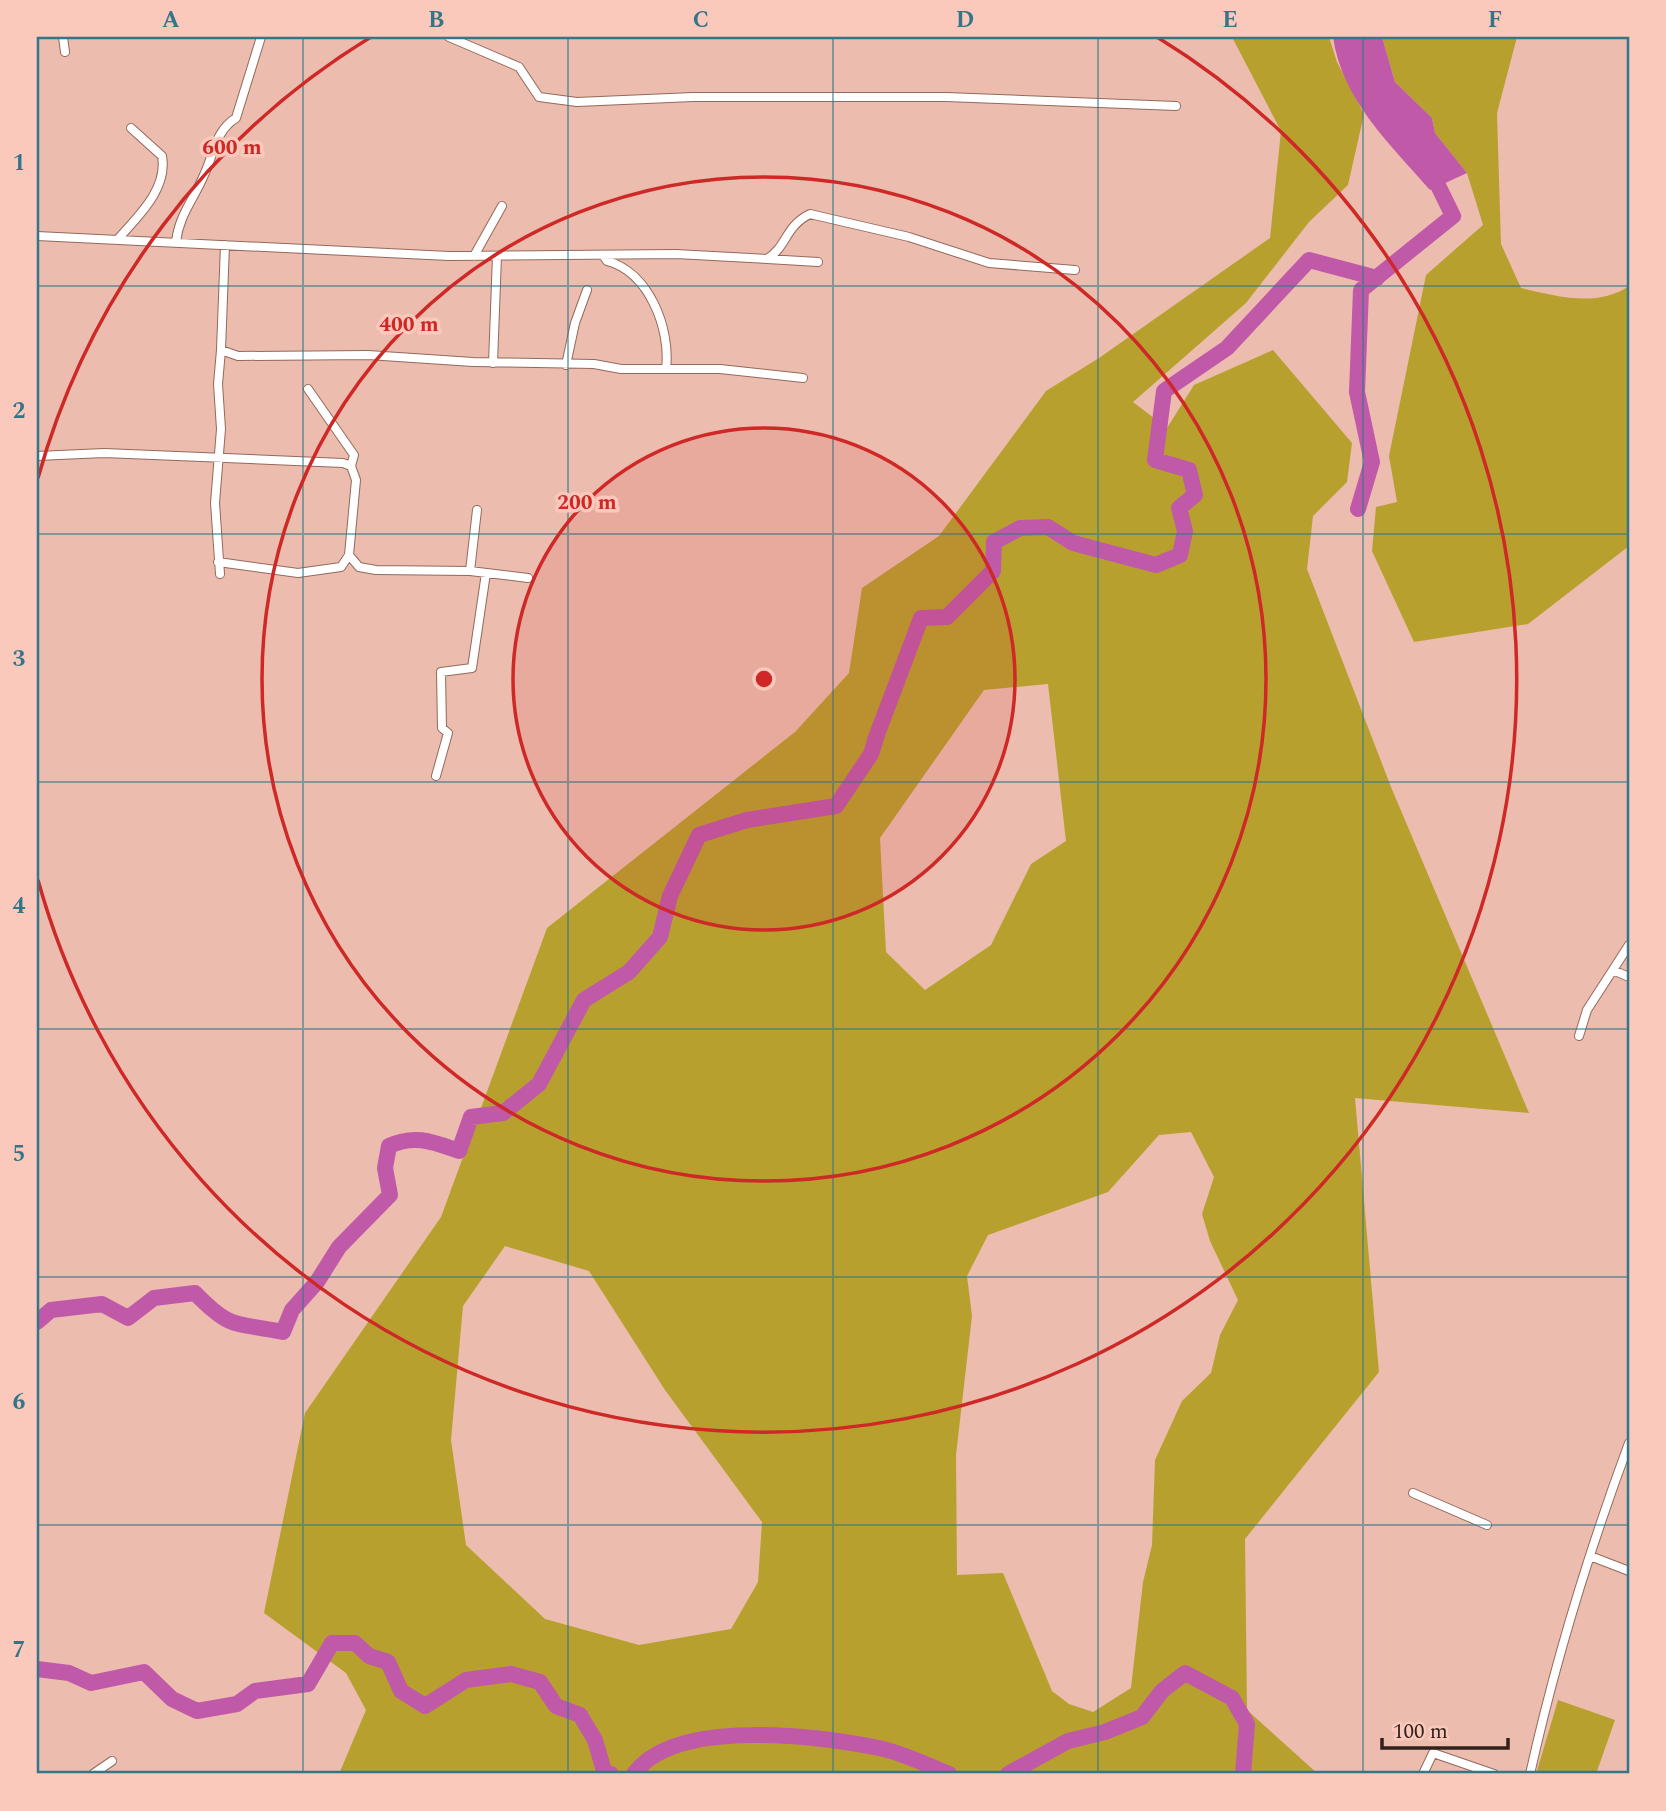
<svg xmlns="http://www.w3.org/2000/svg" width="1666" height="1811" viewBox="0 0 1666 1811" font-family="Spectral,serif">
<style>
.green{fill:#b8a02f;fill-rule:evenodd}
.water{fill:#c159a9}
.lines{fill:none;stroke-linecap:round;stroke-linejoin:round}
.river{stroke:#c159a9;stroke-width:16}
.minor-casing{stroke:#94695c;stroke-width:10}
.minor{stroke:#fff;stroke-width:8}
.grid{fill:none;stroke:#337687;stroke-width:2;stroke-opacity:0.55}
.ring{fill:none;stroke:#ce2827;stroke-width:3.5}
.centre{fill:#ce2827;stroke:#fac9bb;stroke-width:3.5}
.ring-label{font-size:21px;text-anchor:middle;font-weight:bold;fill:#ce2827;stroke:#fac9bb;stroke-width:7;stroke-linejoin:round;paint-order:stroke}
.neatline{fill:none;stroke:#337687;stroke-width:2.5}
.grid-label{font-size:23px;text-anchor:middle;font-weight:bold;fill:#337687}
</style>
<rect width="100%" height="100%" fill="#ecbcae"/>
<!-- green -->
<path class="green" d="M1232,37H1329L1337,62L1364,114L1348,185L1309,222L1246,303L1133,402L1167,428L1194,385L1273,350L1352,443L1347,482L1313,516L1307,569L1391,787L1529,1113L1355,1098L1379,1372L1245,1539L1247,1710L1318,1774H339L366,1710L346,1673L264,1613L305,1413L441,1217L547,928L795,732L849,673L862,588L939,536L1046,391L1099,358L1270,238L1281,131ZM1048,684L1066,841L1031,864L991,945L925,990L886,952L880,838L984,690ZM1191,1132L1214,1177L1202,1214L1210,1241L1238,1300L1220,1335L1211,1373L1182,1401L1155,1460L1152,1545L1143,1582L1131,1688L1093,1712L1069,1704L1052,1691L1003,1573L957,1575L956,1455L972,1316L967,1276L988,1235L1108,1192L1159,1135ZM505,1246L589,1271L665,1390L762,1522L758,1582L731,1629L639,1645L545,1619L466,1545L451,1440L463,1306Z
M1382,37H1517L1497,113L1501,244L1521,288C1556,296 1597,308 1629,286V546L1528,624L1414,642L1372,551L1376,507L1397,502L1389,456L1426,275L1483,225L1467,173L1435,133L1432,118L1395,82Z
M1558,1700L1615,1720L1596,1774H1536Z"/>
<!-- water -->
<path class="water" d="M1333,37H1382L1395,82L1432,118L1435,133L1467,173L1430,190C1390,144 1342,100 1333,37Z"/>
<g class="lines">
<!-- river -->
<path class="river" d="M1358,509L1372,462L1357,392L1361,290L1453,216L1429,167
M875,740L921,618L947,617L993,571L994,542L1020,528L1048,527L1073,543L1156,565L1180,555L1185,531L1179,508L1195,495L1189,470L1155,460L1164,391L1227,348L1309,260L1377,278
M37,1322L51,1310L102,1304L128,1318L154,1298L195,1293C232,1331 235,1322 283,1332L292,1310L317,1282L339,1247L390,1195L385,1168L389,1146C415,1134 433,1142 459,1151L471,1117L503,1113L539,1084L584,1000L629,972L660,937L670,896L699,835L747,820L836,806L871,754L877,735
M37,1669L69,1673L91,1683L144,1672L172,1699L197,1711L237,1704L255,1691L308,1684L332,1643H355L369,1656L388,1662L401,1691L425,1706L466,1680L511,1674L540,1682L556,1706L580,1715L595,1740L604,1771L611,1774
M634,1774C675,1717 817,1736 879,1748C903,1753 927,1765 949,1774
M1008,1774L1068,1741L1105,1732L1142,1717L1162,1691L1185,1673L1232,1698L1247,1724L1243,1774"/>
<!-- minor casing -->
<g class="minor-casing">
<path id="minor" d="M63,37L65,52
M449,37L519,67L539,97L577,102L693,97H946L1176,106
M37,236L449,256L676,254L767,259C787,247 785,226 810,214L909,237L989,263L1075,270
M118,239C138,216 168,189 162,156L131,128
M176,242C179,215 194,199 204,175C214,154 215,131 236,118L261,37
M225,245L221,350L238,356L368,355L473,362L594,364L621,369H720L803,378
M603,255L607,261C649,272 671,329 666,369
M474,256L502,206
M767,259L818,262
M493,363L497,256
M566,365L575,323L587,290
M308,389L354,455L351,466
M37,456L104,453L343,463L351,466L356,480L349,555L359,567L376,570L470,571L528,578
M218,562L298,573L341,567L349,555
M470,571L477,510
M220,574L215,503L221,429L218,384L221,350
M436,776L448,733L442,728L441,672L472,668L486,573
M1615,971L1629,977
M1579,1036L1587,1010L1629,945
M1413,1493L1487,1525
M1590,1556L1629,1571
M93,1774L112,1761
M1423,1774L1433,1753L1494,1774
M1530,1774C1555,1662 1589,1551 1629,1443"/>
</g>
<!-- minor -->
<use href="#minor" class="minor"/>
</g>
<!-- grid -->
<path class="grid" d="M303,37V1774M568,37V1774M833,37V1774M1098,37V1774M1363,37V1774M37,286H1629M37,534H1629M37,782H1629M37,1029H1629M37,1277H1629M37,1525H1629"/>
<!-- distance rings -->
<circle cx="764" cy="679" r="251" fill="#ce2827" fill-opacity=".12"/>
<g class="ring">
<circle cx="764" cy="679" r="251"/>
<circle cx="764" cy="679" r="502"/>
<path d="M38 478A753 753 0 0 1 371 37M1157 37A753 753 0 1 1 38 880"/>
</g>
<circle cx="764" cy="679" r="10" class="centre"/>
<g class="ring-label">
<text x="232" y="154">600 m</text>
<text x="409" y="331">400 m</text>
<text x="587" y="509">200 m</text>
</g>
<!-- border -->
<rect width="1666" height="1811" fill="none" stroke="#fac9bb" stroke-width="77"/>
<!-- scale -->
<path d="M1382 1738v10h126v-10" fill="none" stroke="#32201b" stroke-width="3.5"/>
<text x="1393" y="1738" font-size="21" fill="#32201b" stroke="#fac9bb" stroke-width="5" paint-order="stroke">100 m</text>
<rect x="38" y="38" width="1590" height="1734" class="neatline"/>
<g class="grid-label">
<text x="171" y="27">A</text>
<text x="436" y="27">B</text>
<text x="701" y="27">C</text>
<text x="965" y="27">D</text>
<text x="1230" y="27">E</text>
<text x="1495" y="27">F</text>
<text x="19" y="170">1</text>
<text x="19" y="418">2</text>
<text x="19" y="666">3</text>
<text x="19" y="913">4</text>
<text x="19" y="1161">5</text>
<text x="19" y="1409">6</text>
<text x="19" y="1657">7</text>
</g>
</svg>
